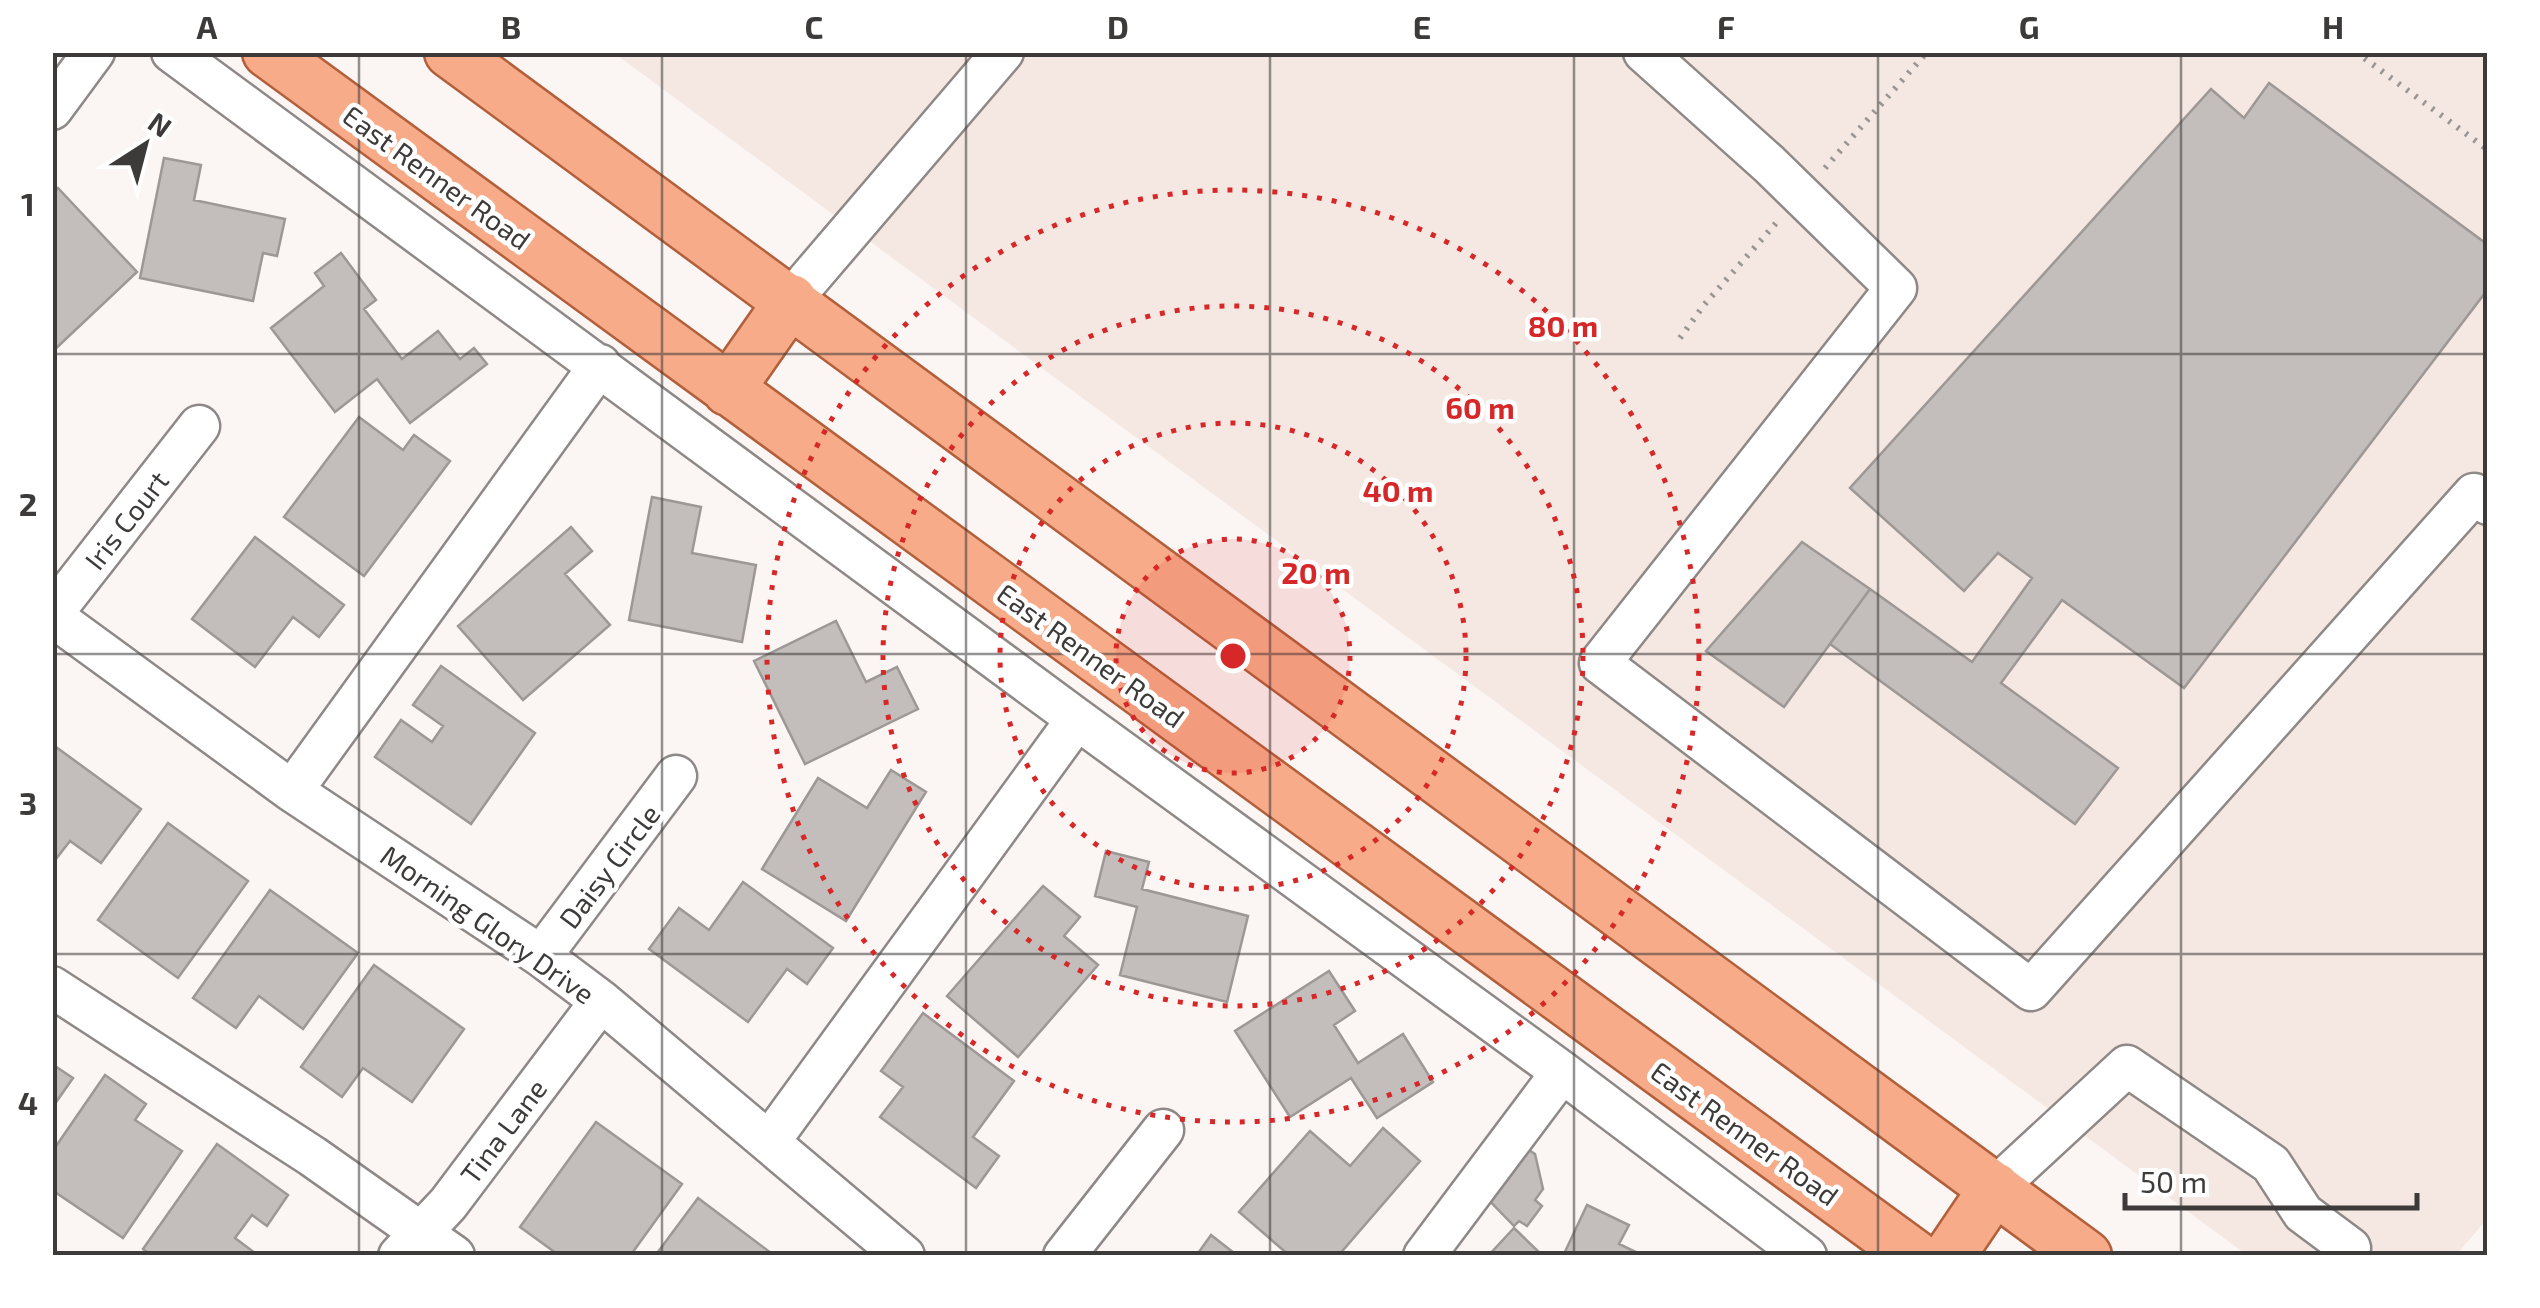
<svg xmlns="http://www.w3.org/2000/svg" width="2540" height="1308" viewBox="0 0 2540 1308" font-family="'Exo 2',sans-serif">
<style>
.built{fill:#f5e7e1}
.building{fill:#c3bdbb;stroke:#9d9895;stroke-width:2.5}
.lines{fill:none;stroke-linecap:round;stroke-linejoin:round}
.minor-casing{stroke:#8e8986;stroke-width:45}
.major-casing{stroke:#b25f3b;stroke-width:55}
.path{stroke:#999594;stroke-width:6;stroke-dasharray:2.5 8;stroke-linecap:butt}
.minor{stroke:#fff;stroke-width:40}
.major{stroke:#f7ab89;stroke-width:50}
.grid{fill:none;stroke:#3d3b3a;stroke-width:2.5;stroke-opacity:0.55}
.ring{fill:none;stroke:#d62828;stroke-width:5;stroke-dasharray:5 10}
.labels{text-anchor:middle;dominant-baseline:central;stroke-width:9;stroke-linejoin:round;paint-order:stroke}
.street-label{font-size:28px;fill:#3d3b3a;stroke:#fff}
.centre{fill:#d62828;stroke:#fff;stroke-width:5}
.ring-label{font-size:30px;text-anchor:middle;font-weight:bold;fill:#d62828;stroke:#fff;stroke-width:9;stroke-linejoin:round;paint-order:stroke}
.neatline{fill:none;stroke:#3d3b3a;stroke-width:4}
.grid-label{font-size:32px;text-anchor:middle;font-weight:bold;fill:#3d3b3a}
</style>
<rect width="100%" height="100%" fill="#fbf5f3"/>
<!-- built -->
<path class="built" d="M614,53H2487V1219L2456,1255H2247Z"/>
<!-- building -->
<path class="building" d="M2269,83L2488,245V289L2184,688L2062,600L2001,683L2118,768L2075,824L1830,644L1870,589L1972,662L2032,578L1998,553L1964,591L1850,488L2211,89L2244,118Z
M164,158L201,165L194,200L285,219L277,256L263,253L253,301L140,278Z
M58,188L137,272L52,352V193Z
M341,253L376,300L364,309L402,359L438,331L460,359L474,348L487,364L410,423L377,379L335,412L271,328L324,286L315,273Z
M359,417L403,450L414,435L450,461L364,576L284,517Z
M652,497L701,507L692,553L756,565L742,642L629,620Z
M571,527L592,551L565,574L610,625L523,700L458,626Z
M255,537L344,605L319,637L293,617L255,667L192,619Z
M1802,542L1870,589L1784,707L1706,651Z
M836,621L866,682L897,667L918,709L805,764L754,661Z
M441,666L535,733L471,824L375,757L401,720L432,742L443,726L413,705Z
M56,747L141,809L101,863L70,841L52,864V751Z
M891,770L926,792L846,921L762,869L818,778L867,808Z
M168,823L248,881L178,978L98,920Z
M1106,851L1149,862L1142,889L1248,916L1227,1002L1120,975L1137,907L1095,896Z
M743,882L833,948L807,984L787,969L748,1022L649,949L679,908L709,930Z
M1043,886L1080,917L1064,936L1098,965L1018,1057L947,996Z
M270,890L358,953L303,1029L259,996L236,1028L193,998Z
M374,965L464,1029L412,1102L363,1068L342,1097L301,1067Z
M1329,971L1355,1011L1334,1025L1358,1063L1403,1034L1433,1082L1377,1118L1351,1078L1290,1117L1235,1031Z
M923,1013L1014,1081L973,1137L999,1156L976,1188L880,1117L903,1087L881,1071Z
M52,1064L73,1078L52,1108Z
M105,1075L146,1104L135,1120L182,1151L123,1238L52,1190V1152Z
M596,1122L682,1184L630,1256H560L520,1227Z
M1383,1128L1420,1161L1338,1256H1290L1239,1212L1310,1131L1350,1166Z
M217,1144L288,1195L267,1226L252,1215L235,1238L259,1256H152L143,1249Z
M1520,1144L1535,1154L1543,1189L1535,1200L1542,1206L1527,1226L1519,1221L1514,1226L1484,1195Z
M698,1198L775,1256H655Z
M1587,1205L1629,1225L1619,1244L1644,1256H1563Z
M1514,1228L1543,1256H1488Z
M1211,1235L1238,1256H1196Z"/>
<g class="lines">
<!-- minor casing -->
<g class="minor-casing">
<path id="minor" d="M172,52L1077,719L1562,1072L1806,1256
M1644,52L1769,164L1896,288L1600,663L2031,990L2474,494L2488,504
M52,109L94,52
M791,300L1003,52
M52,614L199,426
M52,616L292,791L541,956L601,1001L904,1256
M292,791L600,365
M541,956L676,776
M52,987L312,1156L454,1256
M769,1142L1077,719
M1995,1188L2127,1066L2271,1164L2303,1213L2350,1248
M399,1256L448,1204L601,1001
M1064,1256L1163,1130
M1424,1256L1562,1072"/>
</g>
<!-- major casing -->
<g class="major-casing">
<path id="major" d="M268,52L1915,1256
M450,52L2086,1256
M728,390L791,300
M1949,1256L1995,1188"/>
</g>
<!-- path -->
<path class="path" d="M2356,52L2488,150
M1825,168L1927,52
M1680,338L1704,305L1777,222"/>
<!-- minor -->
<use href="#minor" class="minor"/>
<!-- major -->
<use href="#major" class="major"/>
</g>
<!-- grid -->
<path class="grid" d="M359,52V1256M662,52V1256M966,52V1256M1270,52V1256M1574,52V1256M1878,52V1256M2181,52V1256M52,354H2488M52,654H2488M52,954H2488"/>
<!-- distance rings -->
<circle cx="1233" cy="656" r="117" fill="#d62828" fill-opacity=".12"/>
<g class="ring">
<circle cx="1233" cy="656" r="117"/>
<circle cx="1233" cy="656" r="233"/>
<circle cx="1233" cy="656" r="350"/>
<circle cx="1233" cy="656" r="466"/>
</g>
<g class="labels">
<!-- street labels -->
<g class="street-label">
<text transform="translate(437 177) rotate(36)">East Renner Road</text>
<text transform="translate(126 520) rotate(-52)">Iris Court</text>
<text transform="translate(1091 655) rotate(36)">East Renner Road</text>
<text transform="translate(609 866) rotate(-53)">Daisy Circle</text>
<text transform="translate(488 924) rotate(35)">Morning Glory Drive</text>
<text transform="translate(503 1131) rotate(-53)">Tina Lane</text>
<text transform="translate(1745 1133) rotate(36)">East Renner Road</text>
</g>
</g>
<circle cx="1233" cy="656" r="15" class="centre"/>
<g class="ring-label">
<text x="1563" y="337">80 m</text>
<text x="1480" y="419">60 m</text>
<text x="1398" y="502">40 m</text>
<text x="1316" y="584">20 m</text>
</g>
<!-- border -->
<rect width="2540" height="1308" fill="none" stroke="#ffffff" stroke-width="110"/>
<!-- north arrow -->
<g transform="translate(145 145) rotate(36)" stroke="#ffffff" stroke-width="8" paint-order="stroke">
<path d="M0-8L18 38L0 25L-18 38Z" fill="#3d3b3a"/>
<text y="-15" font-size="28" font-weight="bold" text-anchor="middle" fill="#3d3b3a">N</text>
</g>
<!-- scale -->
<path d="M2125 1193v15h292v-15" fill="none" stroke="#3d3b3a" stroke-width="5"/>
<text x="2140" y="1193" font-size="30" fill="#3d3b3a" stroke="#ffffff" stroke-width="8" paint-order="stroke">50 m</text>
<rect x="55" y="55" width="2430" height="1198" class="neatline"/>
<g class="grid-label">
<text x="207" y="39">A</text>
<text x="511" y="39">B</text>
<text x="814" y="39">C</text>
<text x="1118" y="39">D</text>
<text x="1422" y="39">E</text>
<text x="1726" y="39">F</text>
<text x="2029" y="39">G</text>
<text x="2333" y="39">H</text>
<text x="28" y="216">1</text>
<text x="28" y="516">2</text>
<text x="28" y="815">3</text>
<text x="28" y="1115">4</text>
</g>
</svg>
